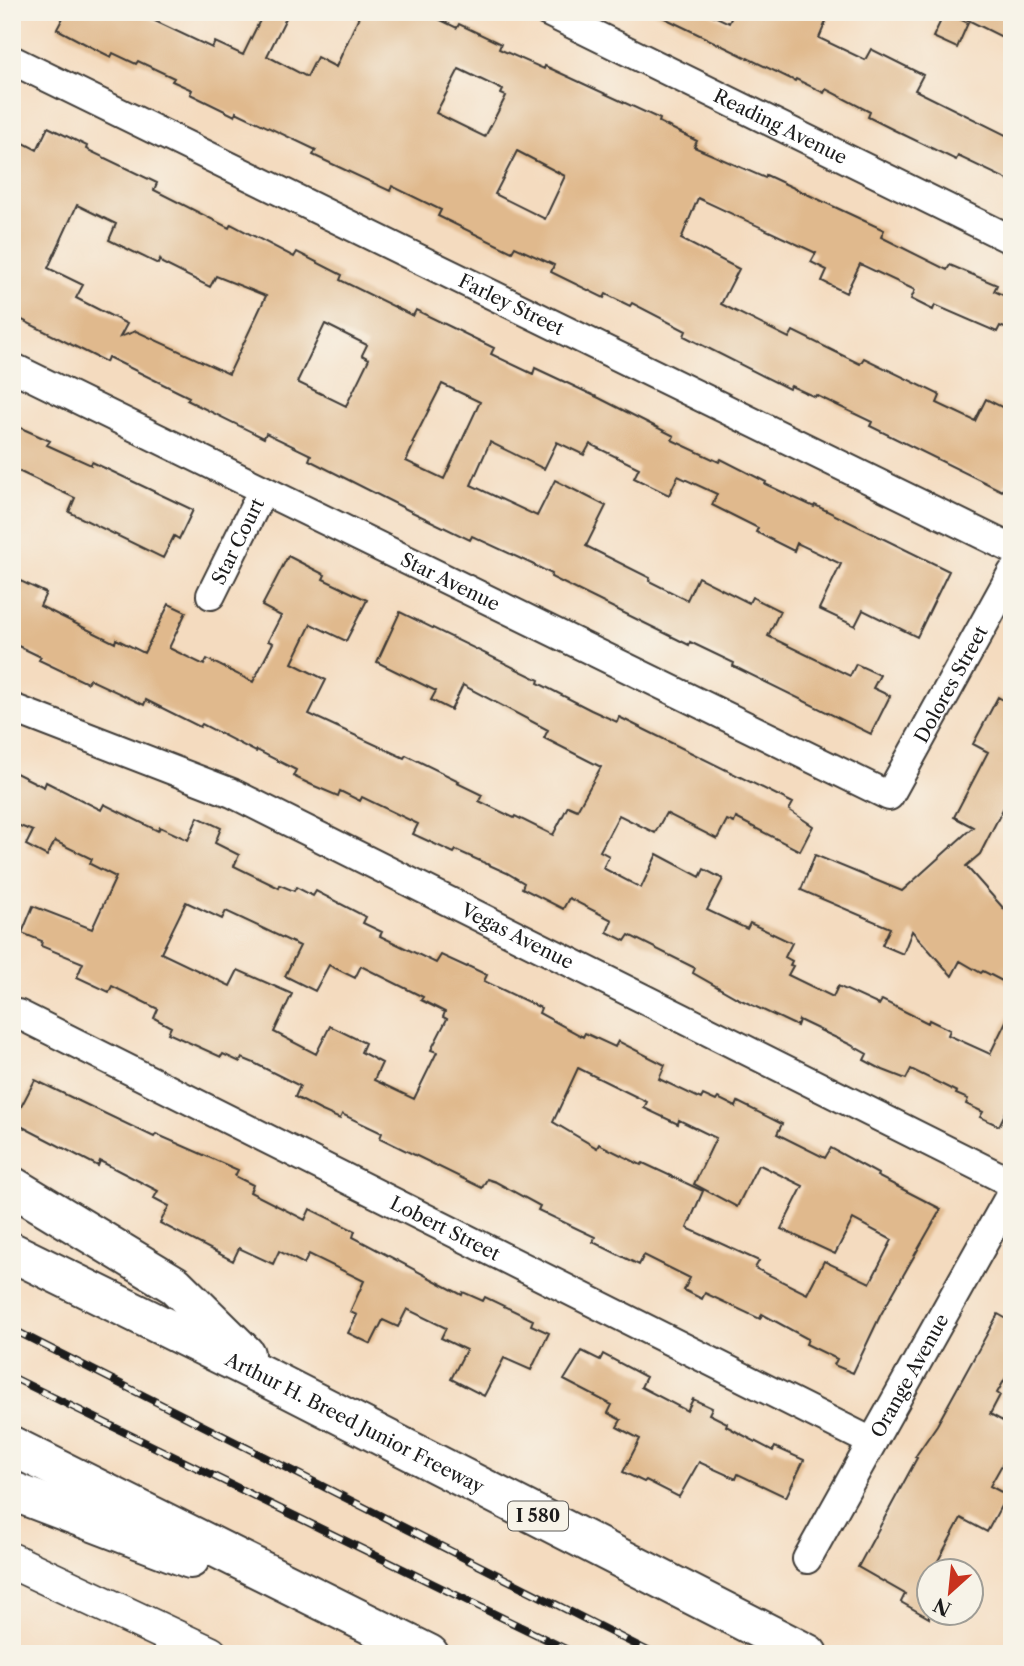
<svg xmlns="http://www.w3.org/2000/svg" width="1024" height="1666" viewBox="0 0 1024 1666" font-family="'Libre Caslon Text',serif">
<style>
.building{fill:#e0b98d;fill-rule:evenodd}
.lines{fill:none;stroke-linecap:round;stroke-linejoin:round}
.minor-casing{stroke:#3c3934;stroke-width:32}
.tertiary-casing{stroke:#3c3934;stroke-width:38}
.motorway-casing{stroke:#3c3934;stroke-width:42}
.minor{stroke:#fff;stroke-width:28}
.tertiary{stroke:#fff;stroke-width:35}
.motorway{stroke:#fff;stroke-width:38}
.rail-casing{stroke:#1c1c1c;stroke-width:8}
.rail{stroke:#f7f3e8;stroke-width:5;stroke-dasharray:16;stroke-linecap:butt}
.labels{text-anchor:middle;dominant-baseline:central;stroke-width:7;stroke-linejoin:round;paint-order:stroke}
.shield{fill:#f7f3e8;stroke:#5e5c59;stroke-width:2}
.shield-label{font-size:18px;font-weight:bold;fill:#1c1c1c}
.street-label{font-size:19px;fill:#1c1c1c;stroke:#f7f3e8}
</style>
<rect width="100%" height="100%" fill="#f7f3e8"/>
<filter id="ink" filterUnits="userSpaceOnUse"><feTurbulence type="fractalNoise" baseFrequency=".0143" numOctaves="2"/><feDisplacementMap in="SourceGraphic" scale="14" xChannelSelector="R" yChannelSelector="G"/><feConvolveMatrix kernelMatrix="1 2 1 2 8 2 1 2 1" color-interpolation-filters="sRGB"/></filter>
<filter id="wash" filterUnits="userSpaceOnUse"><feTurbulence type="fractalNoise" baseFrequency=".00686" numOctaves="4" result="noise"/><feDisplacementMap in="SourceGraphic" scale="28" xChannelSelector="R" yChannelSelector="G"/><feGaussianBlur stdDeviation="1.57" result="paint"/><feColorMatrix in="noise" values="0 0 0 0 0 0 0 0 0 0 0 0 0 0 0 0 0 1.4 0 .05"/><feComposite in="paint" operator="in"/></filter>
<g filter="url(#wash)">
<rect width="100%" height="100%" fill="#f4dbbf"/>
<g id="blocks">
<!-- building -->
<path class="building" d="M66,12H136L212,48L215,42L243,55L264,12H289L267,56L307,77L317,57L336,67L361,12H424L457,28L459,24L501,44L499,49L544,69L545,66L660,119L659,122L697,141L694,147L765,178L766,175L854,216L884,230L881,237L947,270L950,265L997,285L994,291L1012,299V331L1000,326L997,332L935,305L933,310L911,299L915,290L860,264L846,293L822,281L827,270L811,262L816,253L698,198L681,239L739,269L721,304L789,338L793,331L860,364L864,358L938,394L940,396L937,403L975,421L986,399L1012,412V472L1002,491L870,426L872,422L816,395L815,397L791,386L789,389L684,336L686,331L632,303L630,306L606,294L604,298L551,272L554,265L515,247L512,252L438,216L441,210L392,186L390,191L313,155L316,150L236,112L235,116L190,94L192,90L172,81L174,78L138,61L136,64L113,53L111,57L93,48L57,29ZM459,69L503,90L501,94L506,96L485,137L436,113ZM517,151L565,176L545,219L495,194Z
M652,12H706L729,23L734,12H830L819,38L865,60L871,49L923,75L915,90L1012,138V182L958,156L956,160L894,130L868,117L870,112L826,89L824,93L796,79L795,81Z
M945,12L968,23L957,48L933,37Z
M952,12H1012V42Z
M48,127L87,146L86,149L157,183L154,190L229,228L231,224L294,257L297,252L342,275L340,280L413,316L416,310L451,327L494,348L491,354L533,374L535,368L599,398L674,436L672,440L719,462L721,459L766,482L765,484L814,507L815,505L949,571L917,637L863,610L855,626L819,609L841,564L797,543L794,551L756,532L758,528L712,505L717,494L678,476L669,495L634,478L639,468L590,444L584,455L557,442L544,469L490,442L471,485L537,516L555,480L606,506L586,546L650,578L649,581L687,600L698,577L749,603L752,597L780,611L768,636L850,676L856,664L880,675L873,688L890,696L871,734L733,666L734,663L690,642L689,645L551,577L552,574L532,564L472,536L470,540L408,510L309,460L311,455L266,433L264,438L187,400L189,397L108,357L106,362L12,315V137L37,150ZM77,205L116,224L109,240L158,264L160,259L162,263L210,287L216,276L266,296L229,374L136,331L120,337L127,324L76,298L83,285L48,268ZM325,324L367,345L362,355L369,359L346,406L297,382ZM442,384L480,402L444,479L406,461L414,444L412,443Z
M12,424L50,441L47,445L91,465L92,462L193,510L179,539L174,536L163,558L69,512L75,498L12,468Z
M288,556L325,575L323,579L367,600L346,641L311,624L292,663L326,680L309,714L404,758L406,755L459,781L457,783L482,795L479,801L514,818L515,816L553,835L568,806L577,810L601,767L544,738L548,730L463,685L451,710L431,700L436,691L377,662L400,612L539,680L538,683L591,710L617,722L619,717L793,803L789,810L813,826L800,851L736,818L734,823L727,820L717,839L666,813L655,833L619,815L600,851L609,856L603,868L641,888L657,854L700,877L704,869L723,879L707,910L747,929L750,923L792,943L785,957L792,961L790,965L793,966L788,975L833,997L838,986L879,1005L882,1000L928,1023L929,1020L950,1030L948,1035L990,1054L1012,1009V1099L999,1126L980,1117L983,1112L966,1104L968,1099L956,1094L957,1092L911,1069L906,1079L883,1070L864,1060L867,1054L849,1044L799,1020L797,1026L737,998L693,973L695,968L629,935L625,941L607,932L612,920L569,898L563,909L522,888L524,883L507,873L456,850L454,853L413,834L418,824L362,797L360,801L340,791L338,796L312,785L293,776L296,770L257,750L256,752L202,724L200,727L146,700L144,705L89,679L87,683L39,660L41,657L12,643V577L46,593L40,606L115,643L116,639L144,653L169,604L186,612L169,648L204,665L207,659L253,682L273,643L268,641L281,616L262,606Z
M998,697L1012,705V811L1004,807L980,854L966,866L1012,918V986L983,971L981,973L960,961L952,976L912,931L903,954L882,945L890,928L801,890L815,855L902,891L973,827L954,817L988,752L973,744Z
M12,771L44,787L46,782L101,810L104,804L158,831L160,827L188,840L198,817L221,828L215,843L239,855L234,866L279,888L280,885L294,891L296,887L313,896L316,891L366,917L363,923L382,932L380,936L436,963L441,955L467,967L468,966L487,975L484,981L541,1008L539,1013L583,1037L585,1033L615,1047L618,1041L665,1065L659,1079L701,1099L703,1095L716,1101L718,1098L736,1107L738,1102L782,1124L777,1134L825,1158L831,1148L878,1174L877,1176L941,1209L880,1316L853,1373L834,1365L837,1359L806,1344L808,1339L762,1314L760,1319L705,1293L702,1299L684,1290L690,1278L644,1255L639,1265L593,1242L595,1237L538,1210L540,1206L496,1182L487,1179L482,1188L380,1138L382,1133L342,1114L340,1119L320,1110L295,1097L300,1086L254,1063L242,1058L240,1062L223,1054L221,1057L168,1033L171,1027L154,1018L158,1009L112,986L109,992L77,977L83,963L41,946L42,941L22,933L33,906L92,929L116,877L90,864L92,859L55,841L47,856L26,845L33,831L12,823ZM186,902L222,919L226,911L300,946L285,976L315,991L329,965L355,978L361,966L423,997L421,1000L445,1012L443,1017L447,1019L431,1050L437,1052L414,1099L374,1080L382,1063L361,1052L365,1043L330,1026L316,1054L274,1032L292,994L238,970L230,986L161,953ZM578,1068L647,1102L644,1108L678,1124L679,1120L716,1138L694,1184L737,1207L757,1167L760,1165L803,1186L781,1229L835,1254L853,1219L892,1240L870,1283L824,1261L807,1294L755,1268L759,1261L687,1228L703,1191L643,1163L641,1165L599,1144L597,1148L553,1122Z
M35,1080L154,1137L156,1134L238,1170L235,1176L253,1185L250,1192L305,1220L310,1209L355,1231L353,1237L462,1295L463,1292L483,1301L485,1297L533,1320L531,1325L549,1333L531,1370L504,1358L484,1396L451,1379L466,1350L441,1338L446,1328L407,1309L398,1327L383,1320L371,1344L348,1333L357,1315L350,1312L364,1281L309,1254L304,1264L279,1251L273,1264L239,1248L233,1261L160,1223L169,1206L154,1198L158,1191L100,1161L98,1166L13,1122Z
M998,1314L1012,1322V1367L997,1393L1000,1395L990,1414L1012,1426V1447L990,1486L1007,1495L987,1532L961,1518L932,1572H929V1618L901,1602L905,1594L858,1567L917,1458L915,1457L937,1425Z
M582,1351L600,1360L603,1354L646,1377L641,1387L687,1411L693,1399L712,1408L709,1414L727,1423L726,1426L737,1432L773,1451L775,1447L804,1460L786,1497L738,1474L736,1479L699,1462L679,1497L646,1480L644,1482L623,1472L640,1439L617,1427L621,1420L608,1413L612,1405L564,1380Z"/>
</g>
</g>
<g filter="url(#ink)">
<use href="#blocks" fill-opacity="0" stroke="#3c3934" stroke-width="2"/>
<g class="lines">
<!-- minor casing -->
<g class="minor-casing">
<g id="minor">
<path id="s1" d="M548,12L1012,240"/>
<path id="s2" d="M12,60L1012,549"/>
<path id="s3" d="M12,367L889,796L1012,573"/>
<path id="s4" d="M211,595L263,490"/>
<path id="s5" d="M12,708L232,793L1012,1183"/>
<path id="s6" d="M18,1014L872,1442"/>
<path id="s7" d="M807,1559L1012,1192"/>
</g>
</g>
<!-- tertiary casing -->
<g class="tertiary-casing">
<path id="tertiary" d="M12,1561L210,1654"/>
</g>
<!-- motorway casing -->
<g class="motorway-casing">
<g id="motorway">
<path d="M12,1186L175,1285L245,1354"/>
<path id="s8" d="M12,1252L268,1378L808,1654"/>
<path d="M12,1446L429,1654"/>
<path d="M12,1491L190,1559"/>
</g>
</g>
<!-- minor -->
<use href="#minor" class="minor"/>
<!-- tertiary -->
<use href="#tertiary" class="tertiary"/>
<!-- motorway -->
<use href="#motorway" class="motorway"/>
<!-- rail casing -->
<g class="rail-casing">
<path id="rail" d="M12,1329L654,1654
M12,1377L576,1654"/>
</g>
<!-- rail -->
<use href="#rail" class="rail"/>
</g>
</g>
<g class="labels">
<!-- shield labels -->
<rect class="shield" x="508" y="1501.5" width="60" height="29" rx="5"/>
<g class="shield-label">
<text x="538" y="1516">I 580</text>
</g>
<!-- street labels -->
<g class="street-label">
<text stroke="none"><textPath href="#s1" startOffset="259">Reading Avenue</textPath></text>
<text stroke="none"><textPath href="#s2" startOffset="556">Farley Street</textPath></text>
<text stroke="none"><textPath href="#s4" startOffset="60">Star Court</textPath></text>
<text stroke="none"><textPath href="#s3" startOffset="488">Star Avenue</textPath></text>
<text stroke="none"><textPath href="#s3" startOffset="1104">Dolores Street</textPath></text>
<text stroke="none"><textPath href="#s5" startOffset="555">Vegas Avenue</textPath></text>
<text stroke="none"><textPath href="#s6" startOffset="478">Lobert Street</textPath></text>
<text stroke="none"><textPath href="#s7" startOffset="210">Orange Avenue</textPath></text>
<text stroke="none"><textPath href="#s8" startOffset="383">Arthur H. Breed Junior Freeway</textPath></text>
</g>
</g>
<!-- margin -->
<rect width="1024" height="1666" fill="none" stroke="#f7f3e8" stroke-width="42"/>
<!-- north arrow -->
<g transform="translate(950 1592) rotate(207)"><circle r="33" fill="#f7f3e8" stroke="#9f9d96" stroke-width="2"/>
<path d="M0-5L12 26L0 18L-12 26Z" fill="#c8321e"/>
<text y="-10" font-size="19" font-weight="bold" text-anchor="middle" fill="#1c1c1c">N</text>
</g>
</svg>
